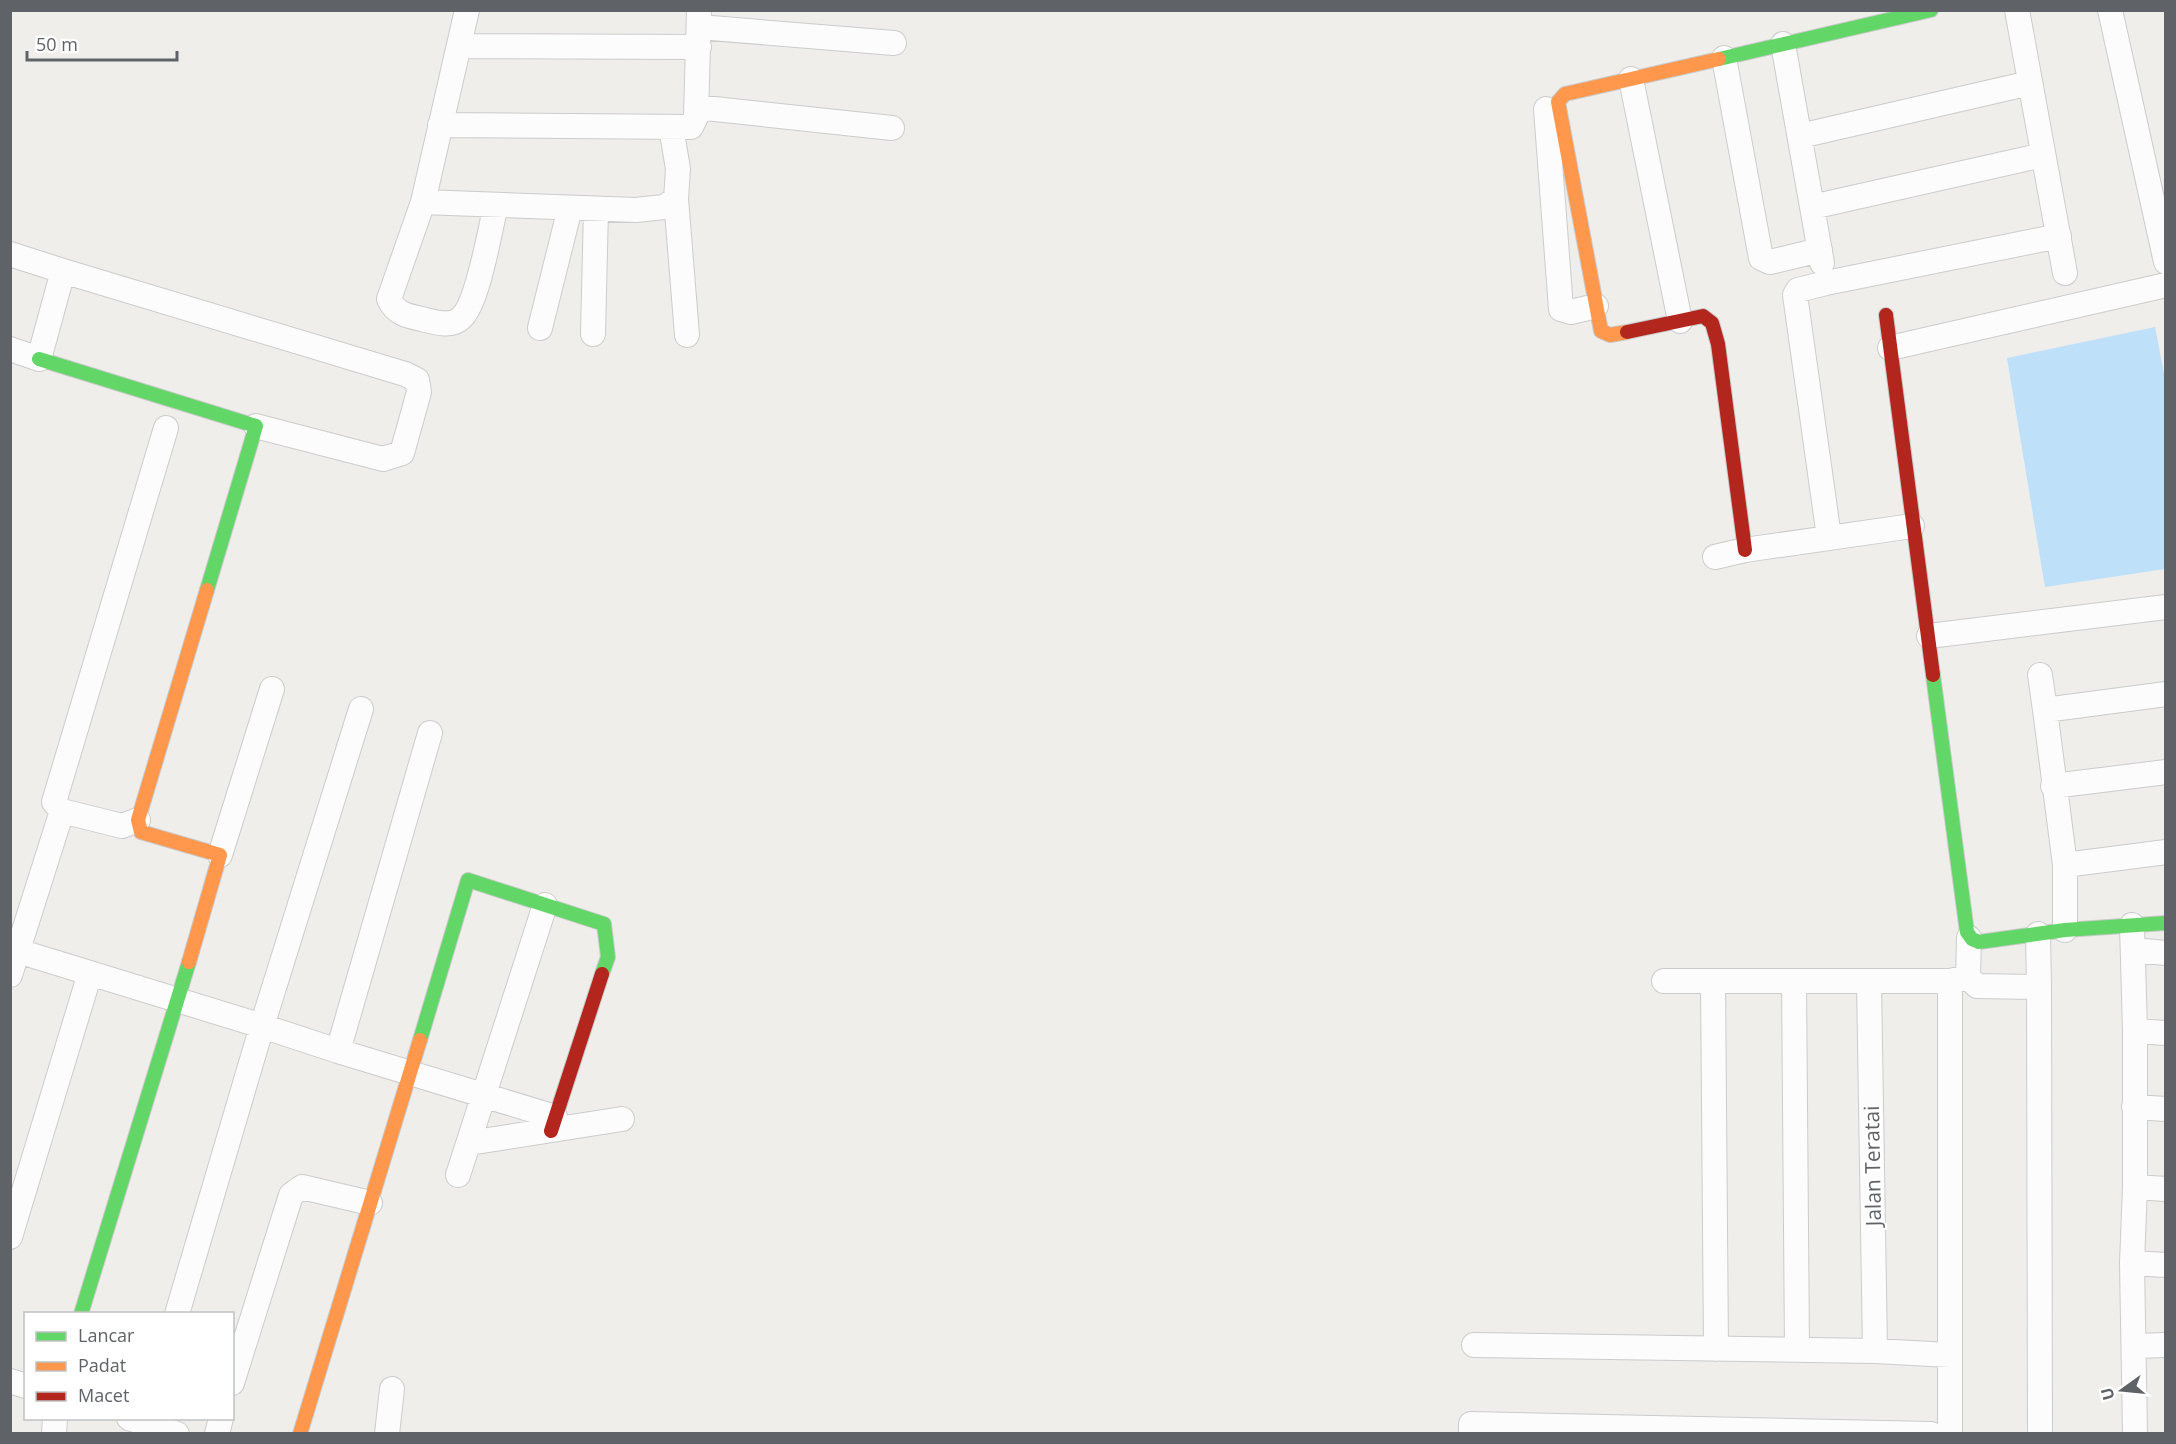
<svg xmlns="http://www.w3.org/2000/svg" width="2176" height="1444" viewBox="0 0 2176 1444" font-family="'Open Sans',sans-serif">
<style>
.water{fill:#bfe0f9}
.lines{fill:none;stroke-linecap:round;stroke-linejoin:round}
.street-casing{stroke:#cbcccc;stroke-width:26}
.fast-casing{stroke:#cacacb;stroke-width:16}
.slow-casing{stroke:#cacacb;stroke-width:16}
.jam-casing{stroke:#cacacb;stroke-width:16}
.street{stroke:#fdfcfc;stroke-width:24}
.fast{stroke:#63d668;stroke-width:14}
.slow{stroke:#ff974d;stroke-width:14}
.jam{stroke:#b3261e;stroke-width:14}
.labels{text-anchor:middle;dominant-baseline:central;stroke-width:4.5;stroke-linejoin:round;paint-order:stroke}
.street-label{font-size:21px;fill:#5f6368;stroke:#fff}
</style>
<rect width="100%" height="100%" fill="#efeeea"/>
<!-- water -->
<path class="water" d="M2155,327L2166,384L2165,569L2045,587L2007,358Z"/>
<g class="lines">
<!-- street casing -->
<g class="street-casing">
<path id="street" d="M467,10L423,202L389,299C395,313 407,316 422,319C434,322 451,328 461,318C478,304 490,229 496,205
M2017,10L2065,273
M2110,10L2166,262
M699,27L894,43
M1783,44L1822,263
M459,46L699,47
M1724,58L1761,258L1770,262L1820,250
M1631,79L1680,321
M696,107L892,128
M1546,109L1561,309L1571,312L1596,306
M440,125L691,127L696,117L699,10
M1800,136L2030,83
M676,199L687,335
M423,202L636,210L664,207L676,199L678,169L671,127
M1812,207L2043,155
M10,254L63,271L39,359L10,349
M63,271L405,374L417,380L419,392L402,453L383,459L256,426
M540,328L570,208
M593,334L596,209
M1890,348L2166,285
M1829,537L1795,295L1798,290L1826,283L2059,236
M1715,557L1745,550L1912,526
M1929,636L2166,607
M2040,675L2045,710L2166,694
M2045,710L2065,865V930
M2053,786L2166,772
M62,811L122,826L138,820
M220,855L272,689
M2065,865L2166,852
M2132,925L2135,1031V1187L2132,1263L2135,1434
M2038,934L2039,987
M1969,938L1968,977L1977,986L2039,987L2040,1434
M2134,950L2166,953
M18,951L262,1026L361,709
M10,975L62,811L54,802L166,428
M1664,981H1950
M1713,981L1716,1349
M1794,981L1797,1350
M1869,981L1875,1351
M2135,1031L2166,1033
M338,1051L430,733
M2134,1107L2166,1109
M469,1143L622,1119
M458,1175L545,905
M2135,1187L2166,1189
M10,1237L90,973
M2132,1263L2166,1265
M177,1314L262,1026L338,1051L555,1117
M1474,1345L1875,1351L1950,1355
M2135,1346L2166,1345
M10,1381L26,1386
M232,1383L291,1195L302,1187L370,1203
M129,1418L177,1434
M54,1434L55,1418
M217,1434L221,1418
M387,1434L392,1389
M1471,1434V1424L1931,1434
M1950,1434V981L1968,977"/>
</g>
<!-- fast casing -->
<g class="fast-casing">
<path id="fast" d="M1719,59L1931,10
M39,359L256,426L207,590
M1933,675L1967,932L1972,939L1979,942L2065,930L2166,923
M420,1040L468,880L604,924L608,957L602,974
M81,1314L189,962"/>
</g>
<!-- slow casing -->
<g class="slow-casing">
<path id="slow" d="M1627,332L1610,335L1601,331L1558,102L1565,94L1719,59
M189,962L220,855L141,832L138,820L207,590
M300,1434L420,1040"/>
</g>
<!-- jam casing -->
<g class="jam-casing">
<path id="jam" d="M1886,315L1933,675
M1627,332L1703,316L1712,323L1718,344L1745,550
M551,1131L602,974"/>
</g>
<!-- street -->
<use href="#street" class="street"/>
<!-- fast -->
<use href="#fast" class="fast"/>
<!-- slow -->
<use href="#slow" class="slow"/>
<!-- jam -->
<use href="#jam" class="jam"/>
</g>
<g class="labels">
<!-- street labels -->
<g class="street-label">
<text transform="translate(1872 1166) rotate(-91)">Jalan Teratai</text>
</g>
</g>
<!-- border -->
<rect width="2176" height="1444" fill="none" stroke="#5f6368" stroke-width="24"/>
<!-- legend -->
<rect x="24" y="1312" width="210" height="108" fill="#ffffff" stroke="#bfc1c3" stroke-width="1.5"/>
<rect x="36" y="1332" width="30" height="9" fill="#63d668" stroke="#bfc1c3" stroke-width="1.5"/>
<text x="78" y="1342" font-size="18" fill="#5f6368">Lancar</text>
<rect x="36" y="1362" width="30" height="9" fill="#ff974d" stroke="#bfc1c3" stroke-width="1.5"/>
<text x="78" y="1372" font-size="18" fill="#5f6368">Padat</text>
<rect x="36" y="1392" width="30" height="9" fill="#b3261e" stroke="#bfc1c3" stroke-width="1.5"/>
<text x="78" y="1402" font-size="18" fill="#5f6368">Macet</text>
<!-- north arrow -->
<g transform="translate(2122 1390) rotate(255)" stroke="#ffffff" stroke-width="4.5" paint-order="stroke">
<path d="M0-4.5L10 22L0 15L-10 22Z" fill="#5f6368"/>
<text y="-9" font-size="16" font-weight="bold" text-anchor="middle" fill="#5f6368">U</text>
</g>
<!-- scale -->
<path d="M27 51v9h150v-9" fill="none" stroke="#5f6368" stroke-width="3"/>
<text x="36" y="51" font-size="18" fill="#5f6368" stroke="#ffffff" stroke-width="4.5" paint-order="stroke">50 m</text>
</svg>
